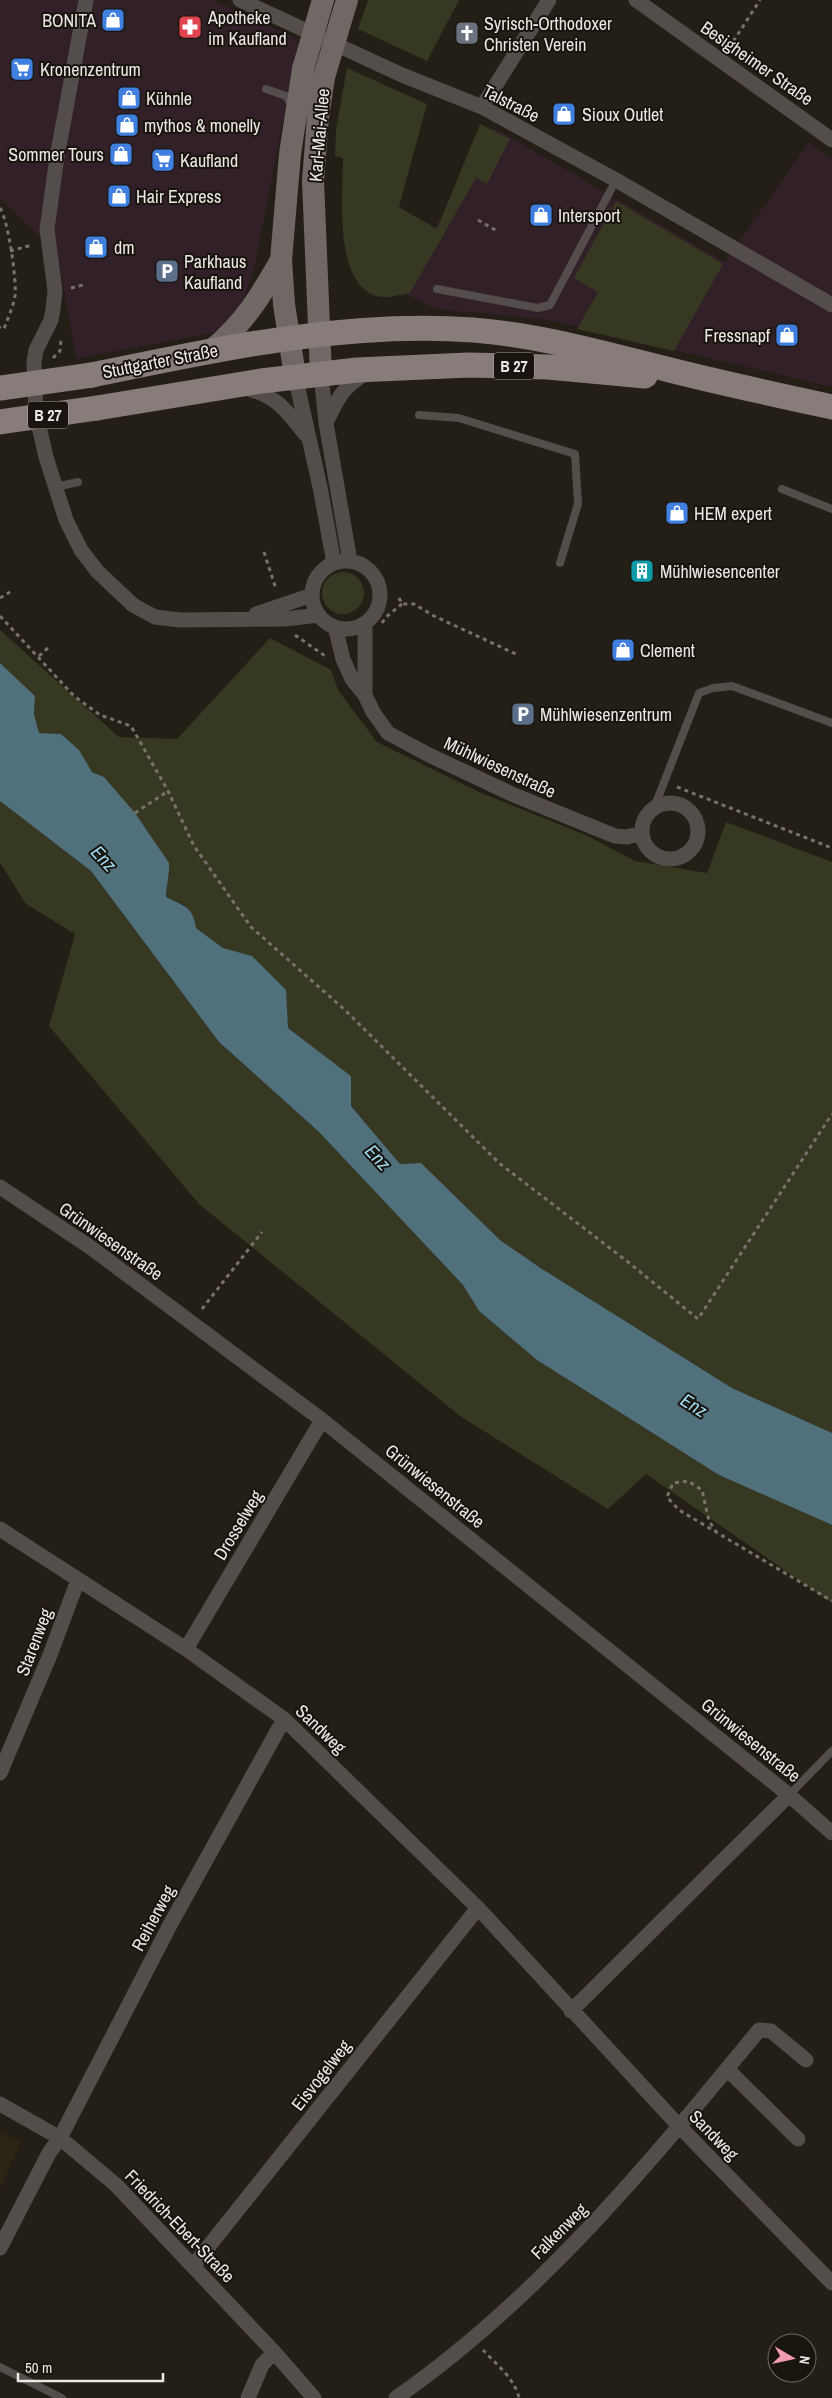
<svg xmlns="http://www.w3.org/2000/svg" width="832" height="2398" viewBox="0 0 832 2398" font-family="'Archivo Narrow',sans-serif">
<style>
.commercial{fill:#312027}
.education{fill:#2c2514}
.green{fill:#373822}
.water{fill:#50707c}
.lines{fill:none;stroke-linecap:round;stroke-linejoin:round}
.path{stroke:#77726b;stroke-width:3;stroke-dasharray:4 4;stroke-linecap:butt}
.lane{stroke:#534d4c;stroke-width:8}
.street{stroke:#534d4c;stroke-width:15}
.secondary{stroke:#706865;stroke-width:22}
.primary{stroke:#877c79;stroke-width:25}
.secondary-bridge{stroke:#706865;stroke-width:22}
.primary-bridge{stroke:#877c79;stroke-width:25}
.labels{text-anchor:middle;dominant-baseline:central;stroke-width:4;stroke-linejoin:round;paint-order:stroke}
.shield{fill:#19140d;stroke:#aca8a2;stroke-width:1}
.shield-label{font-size:16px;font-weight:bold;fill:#ebe7e2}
.poi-label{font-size:18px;fill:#ebe7e2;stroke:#19140d;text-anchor:start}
.street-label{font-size:18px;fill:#ebe7e2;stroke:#19140d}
.water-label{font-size:19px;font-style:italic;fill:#9ddcf2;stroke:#19140d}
</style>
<rect width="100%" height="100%" fill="#231e16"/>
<!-- commercial -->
<path class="commercial" d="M0,0H213L299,40L254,269L240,309L217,332L76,359L55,238L40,237L0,197Z
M494,128L725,262L809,142L832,160V387L549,320L435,309L398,290Z"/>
<!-- education -->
<path class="education" d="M0,2132L21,2142L0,2188Z"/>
<!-- green -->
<path class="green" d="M368,0H459L427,61L358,29Z
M347,68L427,104L399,207L437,229L480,124L510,139L487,184L476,178L410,293C399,295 387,299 376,296C333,282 343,194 343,158L335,156L336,129Z
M616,201L723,264L674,351L577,329L598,292L574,278Z
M322 593a21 21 0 1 1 42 0a21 21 0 1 1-42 0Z
M0,630L119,737L177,739L270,638L331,670L338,690L377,742L479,792L588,836L635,861L707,873L726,822L832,862V1433L732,1388L539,1267L500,1240L421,1163L400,1164L351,1106V1076L288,1028L285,990L252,957L223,948L196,928L184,905L166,897V883L170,872L104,777L92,772L78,750L61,734L39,733L34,714L35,696L0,663Z
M0,801L91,871L219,1042L319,1132L463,1285L479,1311L537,1360L719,1475L832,1525V1603L646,1474L608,1509L460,1416L199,1204L49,1026L75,934L26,904L0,863Z"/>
<!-- water -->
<path class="water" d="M0,663L35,696L34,714L39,733L61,734L79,750L92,772L104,777L135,813L169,863C170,875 166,884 166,897C185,906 193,907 196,928L223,948L252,956L286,990L288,1028L351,1076V1106L400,1164L421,1163L500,1240L539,1267L732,1388L832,1433V1525L719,1475L537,1360L479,1311L463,1285L319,1132L219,1042L91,871L0,801Z"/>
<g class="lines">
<!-- path -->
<path class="path" d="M729,48L760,0
M0,208C8,219 17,281 15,296C13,307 8,318 4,329L0,327
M478,220L497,231
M10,251L32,245
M71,288L83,285
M53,358L60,351L61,340
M264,552L276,589
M0,598L10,592
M399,598L402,604H414L434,616L518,655
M0,616L74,696L100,715L131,726L168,791L194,846L251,927L345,1010L499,1163L628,1262L698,1319L832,1114
M382,623L386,617L402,604
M295,635L325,656
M39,656L49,647
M677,787L832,848
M135,813L168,791
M202,1309L262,1232
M717,1533L709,1521L702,1490L688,1481L673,1483L667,1497L679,1510L832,1601
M483,2350C496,2364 515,2379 519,2398"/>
<!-- lane -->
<path class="lane" d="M266,89L286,96L292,106
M437,289L538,308L550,305L616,180
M419,415L459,418L575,454L578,504L560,563
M56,487L78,482
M782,489L832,509
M654,808L699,693L713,688L732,686L832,723
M789,1795L832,1751
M0,2367L62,2398"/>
<!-- street -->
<path class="street" d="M86,0L57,157L47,229L55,291L53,309L51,320L36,350L34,362L36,413L46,457L66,520L81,550L97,571L133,605L155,617L180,620L285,619L319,615
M240,0L402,75L482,107L616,180L832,305
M636,0L832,140
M482,107L549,0
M321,374L326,423L350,561
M295,376L320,487L334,563
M245,388C277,396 286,410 306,435
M326,423C337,399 343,386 368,372
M312 595a34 34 0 1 1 68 0a34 34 0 1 1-68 0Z
M256,614L312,595
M365,623V695
M335,627L343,659L352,679L365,695L373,712L388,733L429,755L514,795L615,836L627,837L642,833
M642 831a28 28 0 1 1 56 0a28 28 0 1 1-56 0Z
M0,1187L90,1247L322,1420L789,1795L832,1833
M0,1529L186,1649L284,1719L478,1908L679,2126L832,2283
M186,1649L322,1420
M0,1773L50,1655L78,1580
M571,2011L789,1795
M727,2069L798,2139
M0,2104L60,2138L116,2185L274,2352L314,2398
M0,2248L49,2153L60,2138L170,1925L284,1719
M193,2266L478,1908
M248,2398L262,2365L274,2352
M396,2398C538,2299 650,2163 759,2030L771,2031L806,2060"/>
<!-- secondary -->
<path class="secondary" d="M212,350C245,322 260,297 281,260
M321,374L313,181L318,117L324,77
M295,376L284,304L281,260L290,154L303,69"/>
<!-- primary -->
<path class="primary" d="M92,375C218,349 344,321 473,330C539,335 602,353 666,369C721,383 777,395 832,407
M97,408L261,381L357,370L469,365L548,367L645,376"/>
<!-- secondary-bridge -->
<path class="secondary-bridge" d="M303,69L323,0
M324,77L347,0"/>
<!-- primary-bridge -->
<path class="primary-bridge" d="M0,388L92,375
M0,422L97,408"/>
</g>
<!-- icons -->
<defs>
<g id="shop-square" transform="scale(1.25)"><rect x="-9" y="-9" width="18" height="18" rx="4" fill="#3f7fe0" stroke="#19140d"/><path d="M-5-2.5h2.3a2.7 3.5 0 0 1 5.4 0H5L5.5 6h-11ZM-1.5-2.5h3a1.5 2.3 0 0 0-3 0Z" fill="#fff"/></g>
<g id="pharmacy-square" transform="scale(1.25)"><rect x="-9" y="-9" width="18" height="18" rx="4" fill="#e0444e" stroke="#19140d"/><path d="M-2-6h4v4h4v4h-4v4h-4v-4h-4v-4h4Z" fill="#fff"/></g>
<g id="church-square" transform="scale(1.25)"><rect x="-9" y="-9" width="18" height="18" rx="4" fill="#6b7280" stroke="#19140d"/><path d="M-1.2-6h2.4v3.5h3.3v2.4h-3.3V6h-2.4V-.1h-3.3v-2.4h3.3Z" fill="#fff"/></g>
<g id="supermarket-square" transform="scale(1.25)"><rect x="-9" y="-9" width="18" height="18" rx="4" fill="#3f7fe0" stroke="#19140d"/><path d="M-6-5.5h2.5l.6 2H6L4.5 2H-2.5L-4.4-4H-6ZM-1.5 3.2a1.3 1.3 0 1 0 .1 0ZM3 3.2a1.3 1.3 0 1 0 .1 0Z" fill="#fff"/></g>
<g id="parking-square" transform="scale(1.25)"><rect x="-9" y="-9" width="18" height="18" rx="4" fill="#5c6f8a" stroke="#19140d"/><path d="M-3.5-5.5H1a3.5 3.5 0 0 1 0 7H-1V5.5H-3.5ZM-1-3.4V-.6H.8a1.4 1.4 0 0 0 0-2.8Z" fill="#fff"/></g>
<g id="building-square" transform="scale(1.25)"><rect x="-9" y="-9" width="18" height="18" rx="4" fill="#0f9aa8" stroke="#19140d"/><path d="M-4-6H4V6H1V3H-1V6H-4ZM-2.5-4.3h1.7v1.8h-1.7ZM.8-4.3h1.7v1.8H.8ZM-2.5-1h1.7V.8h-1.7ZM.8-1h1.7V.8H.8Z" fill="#fff"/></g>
</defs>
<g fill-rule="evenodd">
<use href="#shop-square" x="113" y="20"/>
<use href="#pharmacy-square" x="190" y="27"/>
<use href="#church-square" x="467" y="33"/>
<use href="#supermarket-square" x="22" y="69"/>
<use href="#shop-square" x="129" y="98"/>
<use href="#shop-square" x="564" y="114"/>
<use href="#shop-square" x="127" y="125"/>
<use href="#shop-square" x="121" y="154"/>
<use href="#supermarket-square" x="163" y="160"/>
<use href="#shop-square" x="119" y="196"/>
<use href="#shop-square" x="541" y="215"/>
<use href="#shop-square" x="96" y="247"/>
<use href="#parking-square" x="167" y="271"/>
<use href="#shop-square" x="787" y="335"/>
<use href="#shop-square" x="677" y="513"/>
<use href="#building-square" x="642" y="571"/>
<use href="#shop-square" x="623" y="650"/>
<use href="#parking-square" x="523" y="714"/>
</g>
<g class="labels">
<!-- shield labels -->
<g class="shield">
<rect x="494" y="352.5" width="40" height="27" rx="4"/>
<rect x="28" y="401.5" width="40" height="27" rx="4"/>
</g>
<g class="shield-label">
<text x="514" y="366">B 27</text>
<text x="48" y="415">B 27</text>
</g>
<!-- poi labels -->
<g class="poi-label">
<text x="208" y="17">Apotheke<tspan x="208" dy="21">im Kaufland</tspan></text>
<text x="96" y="20" text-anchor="end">BONITA</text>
<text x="484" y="23">Syrisch-Orthodoxer<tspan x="484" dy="21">Christen Verein</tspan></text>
<text x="40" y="69">Kronenzentrum</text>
<text x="146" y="98">Kühnle</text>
<text x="582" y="114">Sioux Outlet</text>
<text x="144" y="125">mythos &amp; monelly</text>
<text x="104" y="154" text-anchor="end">Sommer Tours</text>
<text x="180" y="160">Kaufland</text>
<text x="136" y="196">Hair Express</text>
<text x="558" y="215">Intersport</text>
<text x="114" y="247">dm</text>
<text x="184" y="261">Parkhaus<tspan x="184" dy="21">Kaufland</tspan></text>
<text x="770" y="335" text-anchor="end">Fressnapf</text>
<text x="694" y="513">HEM expert</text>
<text x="660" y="571">Mühlwiesencenter</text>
<text x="640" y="650">Clement</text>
<text x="540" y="714">Mühlwiesenzentrum</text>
</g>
<!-- street labels -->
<g class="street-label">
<text transform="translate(757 63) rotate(35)">Besigheimer Straße</text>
<text transform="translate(511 103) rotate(27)">Talstraße</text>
<text transform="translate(319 135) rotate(-85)">Karl-Mai-Allee</text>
<text transform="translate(160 361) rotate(-11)">Stuttgarter Straße</text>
<text transform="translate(500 767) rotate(25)">Mühlwiesenstraße</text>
<text transform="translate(111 1241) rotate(35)">Grünwiesenstraße</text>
<text transform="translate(435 1486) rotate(39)">Grünwiesenstraße</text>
<text transform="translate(238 1525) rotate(-59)">Drosselweg</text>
<text transform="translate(34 1642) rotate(-69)">Starenweg</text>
<text transform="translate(321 1729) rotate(44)">Sandweg</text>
<text transform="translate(751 1740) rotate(39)">Grünwiesenstraße</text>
<text transform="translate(153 1918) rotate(-62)">Reiherweg</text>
<text transform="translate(321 2075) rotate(-52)">Eisvogelweg</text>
<text transform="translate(714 2135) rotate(46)">Sandweg</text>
<text transform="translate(180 2226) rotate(46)">Friedrich-Ebert-Straße</text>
<text transform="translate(559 2231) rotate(-45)">Falkenweg</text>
</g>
<!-- water labels -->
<g class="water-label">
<text transform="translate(104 858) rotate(47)">Enz</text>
<text transform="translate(378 1157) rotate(47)">Enz</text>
<text transform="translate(694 1405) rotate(32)">Enz</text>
</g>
</g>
<!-- north arrow -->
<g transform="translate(792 2358) rotate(99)"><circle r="24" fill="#19140d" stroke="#6d6862"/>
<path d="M0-4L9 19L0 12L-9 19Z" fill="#f29aae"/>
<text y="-8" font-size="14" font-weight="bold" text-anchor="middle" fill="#ebe7e2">N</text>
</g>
<!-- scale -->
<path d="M18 2373v8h145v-8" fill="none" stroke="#ebe7e2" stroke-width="2.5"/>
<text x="25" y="2373" font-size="15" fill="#ebe7e2" stroke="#19140d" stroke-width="4" paint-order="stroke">50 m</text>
</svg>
